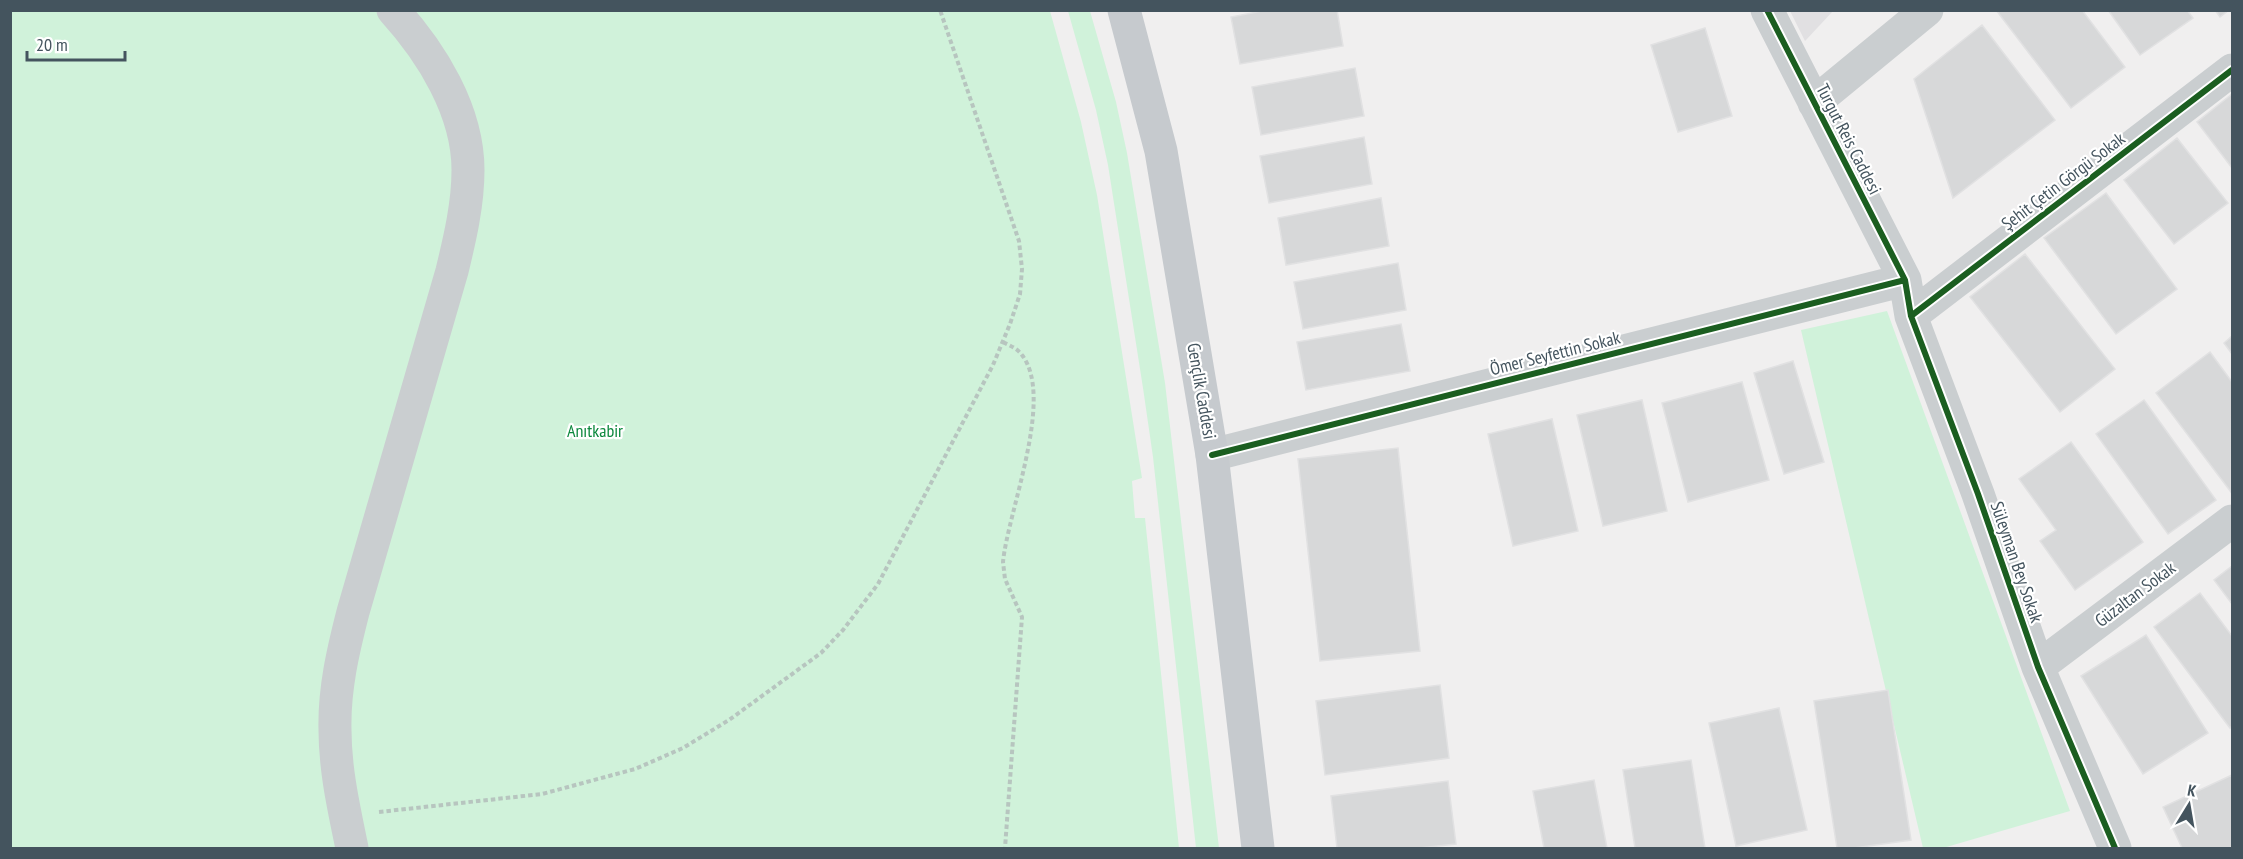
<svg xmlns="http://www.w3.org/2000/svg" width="2243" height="859" viewBox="0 0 2243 859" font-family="'PT Sans Narrow',sans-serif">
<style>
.education{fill:#e1e0e2}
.green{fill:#d0f2da}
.building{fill:#d7d8d9;stroke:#e1e1e2;stroke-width:1.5}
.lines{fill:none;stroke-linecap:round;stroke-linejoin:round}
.path{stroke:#b7c5bf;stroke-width:4;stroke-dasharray:4.5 3;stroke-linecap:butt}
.minor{stroke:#caced0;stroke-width:33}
.major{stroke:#c6cace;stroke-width:33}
.cycleway-casing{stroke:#fff;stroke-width:10}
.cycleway{stroke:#1b5e20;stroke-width:6}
.labels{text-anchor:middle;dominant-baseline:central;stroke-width:4.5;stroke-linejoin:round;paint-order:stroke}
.street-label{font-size:18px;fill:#44545e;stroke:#fff}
.park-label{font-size:18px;fill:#0c883d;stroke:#fff}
</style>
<rect width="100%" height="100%" fill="#f0efef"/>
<!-- education -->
<path class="education" d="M1790,11H1833L1805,41Z"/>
<!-- green -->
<path class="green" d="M10,11H1050L1081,122L1097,195L1142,478L1132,481L1135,518H1145L1179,848H11Z
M1068,11H1090L1116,102L1127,153L1165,383L1219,848H1196L1153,457L1143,388L1108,165L1096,110Z
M1887,311L2070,811L1943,848H1923L1801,330Z"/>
<!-- building -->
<path class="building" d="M1267,10H1337L1343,46L1240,64L1231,17Z
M1996,10H2082L2125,67L2071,108Z
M2108,10H2187L2193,18L2140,55Z
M2215,10H2229L2220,17Z
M1982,25L2055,120L1953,198L1914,79Z
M1705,28L1732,116L1678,132L1651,45Z
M1355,68L1364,116L1261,135L1252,87Z
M2232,94V168L2197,122Z
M1364,137L1372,184L1269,203L1260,156Z
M2177,138L2228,203L2174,244L2124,180Z
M2106,193L2177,289L2116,334L2044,238Z
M1381,198L1389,246L1286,265L1278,218Z
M2025,254L2115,369L2060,412L1970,297Z
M1398,263L1406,310L1303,329L1294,282Z
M1401,324L1410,371L1306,390L1297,342Z
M2232,336V354L2224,343Z
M2210,352L2232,382L2231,492L2156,393Z
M1793,361L1824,462L1784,474L1754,373Z
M1742,382L1769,480L1688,502L1662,403Z
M1642,400L1667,511L1603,526L1577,415Z
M2144,400L2216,500L2168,534L2096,434Z
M1552,419L1578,531L1513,546L1488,434Z
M2071,442L2143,542L2075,590L2040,541L2056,530L2019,479Z
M1398,448L1420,651L1320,661L1298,459Z
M2232,566V604L2214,580Z
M2200,593L2232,636V726L2230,728L2154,627Z
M2146,635L2208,733L2143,774L2081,676Z
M1440,685L1449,758L1325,775L1316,701Z
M1888,690L1911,840L1854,848H1837L1814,701Z
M1779,708L1807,830L1736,846L1709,723Z
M1691,760L1705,848H1635L1623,770Z
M2232,775V847L2229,848H2182L2163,807Z
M1594,780L1607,848H1544L1533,791Z
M1448,781L1456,844L1419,848H1337L1331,796Z"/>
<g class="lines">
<!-- path -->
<path class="path" d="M1003,342C1010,346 1017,348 1022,355C1055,398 1008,511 1003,562L1005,579L1022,617L1005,848
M379,812L542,794L635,769L683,748L729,720L821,653L843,630L878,584L993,365L1010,324L1020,294L1022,269L1019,241L940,10"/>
<!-- minor -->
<path class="minor" d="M1767,10L1905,280L1911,316L1978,494L2038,667L2115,848
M1814,103L1927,10
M1911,316L2232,70
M1212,455L1905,280
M2038,667L2232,521
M352,848C344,809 335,770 335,730C334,689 343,651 353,612L452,271C460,238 468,204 468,170C468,111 432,53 393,10"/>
<!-- major -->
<path class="major" d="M1124,10L1161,151L1212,455L1258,848"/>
<!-- cycleway casing -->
<g class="cycleway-casing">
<path id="cycleway" d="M1767,10L1905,280L1911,316L1978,494L2038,667L2115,848
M1911,316L2232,70
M1212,455L1905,280"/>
</g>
<!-- cycleway -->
<use href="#cycleway" class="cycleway"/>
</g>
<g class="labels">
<!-- street labels -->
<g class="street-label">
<text transform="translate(1849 139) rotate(63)">Turgut Reis Caddesi</text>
<text transform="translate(2063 181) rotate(-37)">Şehit Çetin Görgü Sokak</text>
<text transform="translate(1555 353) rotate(-14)">Ömer Seyfettin Sokak</text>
<text transform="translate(1202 391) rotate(80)">Gençlik Caddesi</text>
<text transform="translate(2017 562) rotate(71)">Süleyman Bey Sokak</text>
<text transform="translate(2135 594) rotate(-37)">Güzaltan Sokak</text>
</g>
<!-- park labels -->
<g class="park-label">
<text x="595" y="430">Anıtkabir</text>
</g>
</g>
<!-- border -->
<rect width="2243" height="859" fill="none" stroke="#44545e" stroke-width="24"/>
<!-- north arrow -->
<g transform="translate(2189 805) rotate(11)" stroke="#ffffff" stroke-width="4.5" paint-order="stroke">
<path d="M0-4.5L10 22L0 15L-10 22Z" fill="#44545e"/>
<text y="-9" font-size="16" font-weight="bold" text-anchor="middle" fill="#44545e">K</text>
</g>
<!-- scale -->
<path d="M27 51v9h98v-9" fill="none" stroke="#44545e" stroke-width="3"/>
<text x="36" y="51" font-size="18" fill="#44545e" stroke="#ffffff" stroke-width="4.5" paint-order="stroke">20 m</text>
</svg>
